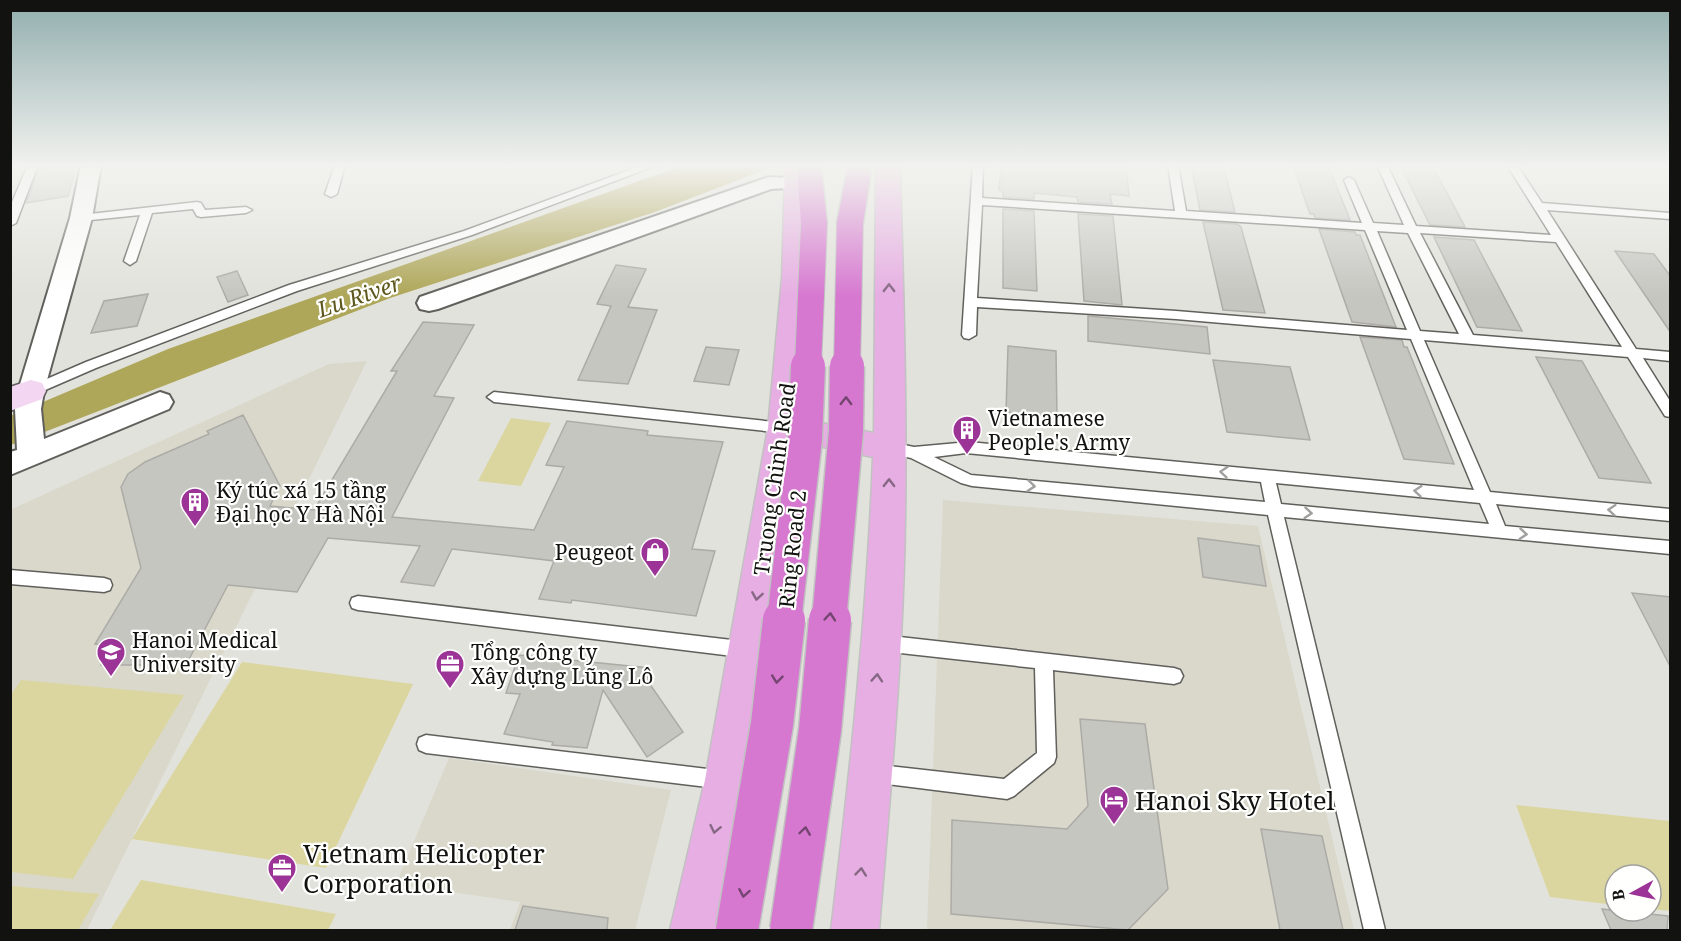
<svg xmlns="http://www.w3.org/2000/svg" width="1681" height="941" viewBox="0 0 1681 941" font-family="'Noto Serif',serif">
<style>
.built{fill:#d9d8cb}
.green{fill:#dbd69f}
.water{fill:#aea658}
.building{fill:#c6c6c1;stroke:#acaba6;stroke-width:1.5}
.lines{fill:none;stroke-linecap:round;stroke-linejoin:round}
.lane-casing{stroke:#605f5b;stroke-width:3}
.street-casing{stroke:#605f5b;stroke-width:4}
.secondary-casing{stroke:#605f5b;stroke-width:3}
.primary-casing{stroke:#c1c1c1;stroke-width:3}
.highway-casing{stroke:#c1c1c1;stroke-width:3}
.lane{fill:#fff;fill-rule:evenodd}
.street{fill:#fff;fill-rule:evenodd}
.secondary{fill:#f3d6f1;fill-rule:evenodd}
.primary{fill:#e6aee3;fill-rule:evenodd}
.highway{fill:#d678d0;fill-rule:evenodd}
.highway-bridge-far2-casing{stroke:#c1c1c1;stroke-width:28;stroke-linecap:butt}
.highway-bridge-far1-casing{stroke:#c1c1c1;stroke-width:37;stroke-linecap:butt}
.highway-bridge-casing{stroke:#c1c1c1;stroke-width:45;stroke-linecap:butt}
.highway-bridge-far2{stroke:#d678d0;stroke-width:26}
.highway-bridge-far1{stroke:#d678d0;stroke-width:34}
.highway-bridge{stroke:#d678d0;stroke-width:42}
.oneway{stroke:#876884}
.oneway2{stroke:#744570}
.oneway3{stroke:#a0a09f}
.labels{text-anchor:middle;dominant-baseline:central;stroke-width:4.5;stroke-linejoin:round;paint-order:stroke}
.poi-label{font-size:21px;fill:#121210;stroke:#fffffe;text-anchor:start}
.street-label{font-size:21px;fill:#121210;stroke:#fffffe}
.water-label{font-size:22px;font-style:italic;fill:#5f581e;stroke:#fffffe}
.near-poi-label{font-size:26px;fill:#121210;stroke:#fffffe;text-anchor:start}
</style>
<rect width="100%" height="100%" fill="#e2e2dc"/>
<!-- built -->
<path class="built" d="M367,361L87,930H11L10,510L329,364Z
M943,500L1258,526L1354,930H927Z
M449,758L671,790L635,930H510L520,902L396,884Z"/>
<!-- green -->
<path class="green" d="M511,418L551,423L521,486L478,481Z
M242,662L413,684L326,868L132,839Z
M21,680L184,695L73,879L11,872V695Z
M1516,805L1670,821V911L1651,909V875H1615V905L1550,897Z
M141,880L336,914L328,930H110Z
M10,886H11L99,894L78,930H11Z"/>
<!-- water -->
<path class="water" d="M684,165H777L655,212L390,298L11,445L10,416L168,349Z"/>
<!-- building -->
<path class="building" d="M64,165L76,169L68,196L26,203L39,169Z
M1001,165H1126L1129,196L1110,194L1112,204L1078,202L1077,197L1034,193V199L1003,197V191L999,190Z
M1191,165H1223L1235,212L1200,210Z
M1293,165H1328L1350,220L1315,218L1314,214H1310Z
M1400,165H1432L1465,227L1430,225Z
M1003,209L1034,211L1037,291L1003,288Z
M1078,214L1113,216L1122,305L1084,301Z
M1203,222L1237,224L1241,227L1265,313L1223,310Z
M1319,229L1355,232L1356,235H1360L1396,327L1352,322Z
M1434,237L1474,240L1522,331L1477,327Z
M1615,251L1654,254L1671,277V333Z
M616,265L646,269L628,307L657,310L628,384L578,380L611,306L597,304Z
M237,271L248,295L228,302L217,277Z
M148,294L137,326L91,333L104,301Z
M1088,316L1207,327L1210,354L1088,341Z
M423,322L474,325L434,396L454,398L392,517L534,530L564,467L546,465L567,421L648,431L647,435L723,442L692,549L715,551L696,616L572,600L571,603L539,599L554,561L452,549L434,586L401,582L420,546L328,538L297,592L228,585L186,665H101L112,645L95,644L141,568L121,487L128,474L145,462L209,434L207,431L243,415L280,486L270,506L314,510L397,371H391Z
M1360,337L1402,340L1404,347H1407L1454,464L1404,459Z
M1008,346L1056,351L1057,417L1006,412Z
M706,347L739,350L729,385L694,381Z
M1536,357L1582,361L1651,483L1599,478Z
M1213,360L1290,367L1310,440L1227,432Z
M1198,538L1259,546L1266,586L1203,577Z
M1632,593L1671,597V668Z
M519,655L650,668L647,680L683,732L647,757L603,690L587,748L552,745L553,742L504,734L520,694L506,693Z
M1080,719L1145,724L1168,889L1128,930L951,914L952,820L1067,829L1088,806Z
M1261,829L1322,836L1343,930H1280Z
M523,906L608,918L607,930H515Z
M1602,909L1668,916L1667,930H1611Z"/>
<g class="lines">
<!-- lane casing -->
<g class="lane-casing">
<path id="lane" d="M28,165H38L16,223L10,226V207Z
M335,165H345L337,194L331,197L325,194Z
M643,165H657L472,235L297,291L96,368L36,394H26L24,391L26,388L86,362L289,285L464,231Z
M973,165H983L982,198L1175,211L1168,165H1178L1186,211L1362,223L1344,180L1349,177L1354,180L1373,223L1404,225L1377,165H1387L1416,226L1551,235L1507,165H1517L1542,203L1670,213V219L1547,210L1636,349L1670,352V361L1643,358L1670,401V417L1665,416L1628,357L1424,340L1490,492L1670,509V521L1496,504L1505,526L1670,541V554L1284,517L1385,930H1364L1268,515L972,486L961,483L911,458L885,452L883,448L885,444L890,442L914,447L969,442L1474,490L1411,339L1176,319L977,307L976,335L969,339L964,338L962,335ZM982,205L1365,230L1407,330L1176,311L977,298ZM1377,231L1408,233L1459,334L1420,331ZM1420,233L1556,242L1622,347L1473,335ZM966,453L1261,482L1265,502L971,475L934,457ZM1276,483L1480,503L1489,524L1281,504Z
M197,202L201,203L205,210L246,207L252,210L246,213L201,217L197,216L193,209L152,213L136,261L130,265L124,261L140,215L81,221L75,218L81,215Z
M494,392L784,423L791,428L784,433L494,402L487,397Z
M10,570L104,578L110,580L112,585L110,590L104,592L10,584Z
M358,596L749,642L755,644L758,650L755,656L749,658L358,610L352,608L350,603L352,598Z
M882,635L1174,668L1180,670L1183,676L1180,682L1174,684L1053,670L1056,757L1054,763L1014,796L1007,799L871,782L864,780L861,773L864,766L871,764L1004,779L1037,753L1035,668L882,651L876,648L873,643L876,638Z
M426,735L724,771L731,773L734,780L731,787L724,789L426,753L419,750L417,744L419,738Z"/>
</g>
<!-- street casing -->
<g class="street-casing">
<path id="street" d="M81,165H101L92,218L44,391L41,409L44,439L160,392L169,395L173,402L169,409L10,475V452L17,450L15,409L18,391L70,218Z
M769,177L805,179L808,183L805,187L771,189L438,309L429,311L420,309L417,303L420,297Z"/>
</g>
<!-- secondary casing -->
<g class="secondary-casing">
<path id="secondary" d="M31,380L42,383L46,391L42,399L10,411V387Z"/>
</g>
<!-- primary casing -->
<g class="primary-casing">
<path id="primary" d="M785,165H809L810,278L800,419L874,433L876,165H900C903,284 907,404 905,523C903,659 890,795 879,930H831C850,773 867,615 873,457L798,442L747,780L717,930H670L705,780L768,428L782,278Z"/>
</g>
<!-- highway casing -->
<g class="highway-casing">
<path id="highway" d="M797,165H821L827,224L823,229L814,232L805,229L801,224Z
M848,165H872L863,223L859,228L850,231L841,228L837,223Z"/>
</g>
<!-- lane -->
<use href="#lane" class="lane"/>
<!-- street -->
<use href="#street" class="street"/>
<!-- secondary -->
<use href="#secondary" class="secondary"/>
<!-- primary -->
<use href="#primary" class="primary"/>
<!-- highway -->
<use href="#highway" class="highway"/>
<!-- highway-bridge-far2 casing -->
<g class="highway-bridge-far2-casing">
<path id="highway-bridge-far2" d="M808,367L814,224
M847,367L850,223"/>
</g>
<!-- highway-bridge-far1 casing -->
<g class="highway-bridge-far1-casing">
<path id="highway-bridge-far1" d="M784,621L805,438L808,366
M829,621L846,431L847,366"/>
</g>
<!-- highway-bridge casing -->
<g class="highway-bridge-casing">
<path id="highway-bridge" d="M737,930L772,724L784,620
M791,930L820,730L830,620"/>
</g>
<!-- highway-bridge-far2 -->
<use href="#highway-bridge-far2" class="highway-bridge-far2"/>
<!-- highway-bridge-far1 -->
<use href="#highway-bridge-far1" class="highway-bridge-far1"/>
<!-- highway-bridge -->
<use href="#highway-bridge" class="highway-bridge"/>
</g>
<!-- one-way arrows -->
<defs><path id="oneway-chevron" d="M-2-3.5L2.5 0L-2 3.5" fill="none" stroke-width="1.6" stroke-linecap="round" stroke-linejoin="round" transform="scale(1.5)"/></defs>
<g class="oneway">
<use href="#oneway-chevron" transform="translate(889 288) rotate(-90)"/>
<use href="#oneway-chevron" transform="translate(889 483) rotate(-89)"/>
<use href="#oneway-chevron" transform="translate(757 596) rotate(99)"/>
<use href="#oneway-chevron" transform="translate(877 678) rotate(-86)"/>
<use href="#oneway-chevron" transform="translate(715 829) rotate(102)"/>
<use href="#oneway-chevron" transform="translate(861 872) rotate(-84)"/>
</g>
<g class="oneway2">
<use href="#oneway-chevron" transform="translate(846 401) rotate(-89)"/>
<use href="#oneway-chevron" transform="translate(830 617) rotate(-85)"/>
<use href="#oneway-chevron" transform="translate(777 679) rotate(96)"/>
<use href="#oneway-chevron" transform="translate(805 831) rotate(-82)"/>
<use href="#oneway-chevron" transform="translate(744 893) rotate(100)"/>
</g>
<g class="oneway3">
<use href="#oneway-chevron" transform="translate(1224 472) rotate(-175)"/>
<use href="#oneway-chevron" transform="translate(1031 486) rotate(6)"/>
<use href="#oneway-chevron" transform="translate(1418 491) rotate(-175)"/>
<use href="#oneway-chevron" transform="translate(1612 510) rotate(-175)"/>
<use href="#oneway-chevron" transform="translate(1308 513) rotate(5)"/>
<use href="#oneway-chevron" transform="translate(1523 534) rotate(5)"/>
</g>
<!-- sky -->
<linearGradient id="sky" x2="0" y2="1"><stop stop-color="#91aeae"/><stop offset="0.56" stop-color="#f2f2ef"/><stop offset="1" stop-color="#f2f2ef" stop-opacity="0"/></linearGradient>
<rect width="1681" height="296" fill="url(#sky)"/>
<!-- icons -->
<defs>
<g id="building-pin" transform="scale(1.5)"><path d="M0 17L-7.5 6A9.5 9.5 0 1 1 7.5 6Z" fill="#9c3497" stroke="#fffffe"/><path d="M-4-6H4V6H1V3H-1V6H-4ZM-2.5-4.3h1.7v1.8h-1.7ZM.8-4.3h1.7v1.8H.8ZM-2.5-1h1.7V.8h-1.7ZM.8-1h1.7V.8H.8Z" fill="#fff"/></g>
<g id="shop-pin" transform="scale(1.5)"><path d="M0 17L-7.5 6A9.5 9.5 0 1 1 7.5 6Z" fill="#9c3497" stroke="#fffffe"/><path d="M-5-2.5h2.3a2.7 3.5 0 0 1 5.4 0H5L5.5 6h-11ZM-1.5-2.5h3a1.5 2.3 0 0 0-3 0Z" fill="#fff"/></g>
<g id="university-pin" transform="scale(1.5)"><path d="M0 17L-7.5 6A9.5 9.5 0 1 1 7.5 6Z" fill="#9c3497" stroke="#fffffe"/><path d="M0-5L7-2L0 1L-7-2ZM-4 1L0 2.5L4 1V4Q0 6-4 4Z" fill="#fff"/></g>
<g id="office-pin" transform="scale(1.5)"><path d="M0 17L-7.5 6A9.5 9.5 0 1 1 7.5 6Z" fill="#9c3497" stroke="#fffffe"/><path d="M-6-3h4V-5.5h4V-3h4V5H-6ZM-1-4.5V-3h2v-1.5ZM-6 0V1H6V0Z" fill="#fff"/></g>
<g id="hotel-pin" transform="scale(1.5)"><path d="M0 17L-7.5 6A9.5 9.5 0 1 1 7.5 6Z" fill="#9c3497" stroke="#fffffe"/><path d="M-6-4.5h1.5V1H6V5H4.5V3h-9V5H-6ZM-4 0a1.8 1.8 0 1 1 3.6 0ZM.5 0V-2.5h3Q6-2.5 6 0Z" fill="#fff"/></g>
</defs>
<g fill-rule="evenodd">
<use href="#building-pin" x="967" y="430"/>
<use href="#building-pin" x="195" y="502"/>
<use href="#shop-pin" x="655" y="552"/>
<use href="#university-pin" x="111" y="652"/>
<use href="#office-pin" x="450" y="664"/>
<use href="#hotel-pin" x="1114" y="800"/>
<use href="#office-pin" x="282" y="868"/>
</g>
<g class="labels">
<!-- poi labels -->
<g class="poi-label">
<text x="988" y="418">Vietnamese<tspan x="988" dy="24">People's Army</tspan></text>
<text x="216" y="490">Ký túc xá 15 tầng<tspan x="216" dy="24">Đại học Y Hà Nội</tspan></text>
<text x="634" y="552" text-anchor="end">Peugeot</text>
<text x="132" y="640">Hanoi Medical<tspan x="132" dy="24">University</tspan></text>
<text x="471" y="652">Tổng công ty<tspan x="471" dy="24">Xây dựng Lũng Lô</tspan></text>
</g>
<!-- street labels -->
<g class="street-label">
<text transform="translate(774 479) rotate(-82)">Truong Chinh Road</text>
<text transform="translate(792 549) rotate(-84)">Ring Road 2</text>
</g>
<!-- water labels -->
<g class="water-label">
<text transform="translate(359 295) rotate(-19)">Lu River</text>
</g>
<!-- near-poi labels -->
<g class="near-poi-label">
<text x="1135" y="800">Hanoi Sky Hotel</text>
<text x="303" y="853">Vietnam Helicopter<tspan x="303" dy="30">Corporation</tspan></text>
</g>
</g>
<!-- border -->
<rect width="1681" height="941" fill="none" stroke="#121210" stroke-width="24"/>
<!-- north arrow -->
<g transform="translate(1633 893) rotate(262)"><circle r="28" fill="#fffffe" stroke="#a0a09f" stroke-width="1.5"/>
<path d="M0-4.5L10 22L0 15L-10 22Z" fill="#9c3497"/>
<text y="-9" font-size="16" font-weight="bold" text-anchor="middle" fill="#121210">B</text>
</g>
</svg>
